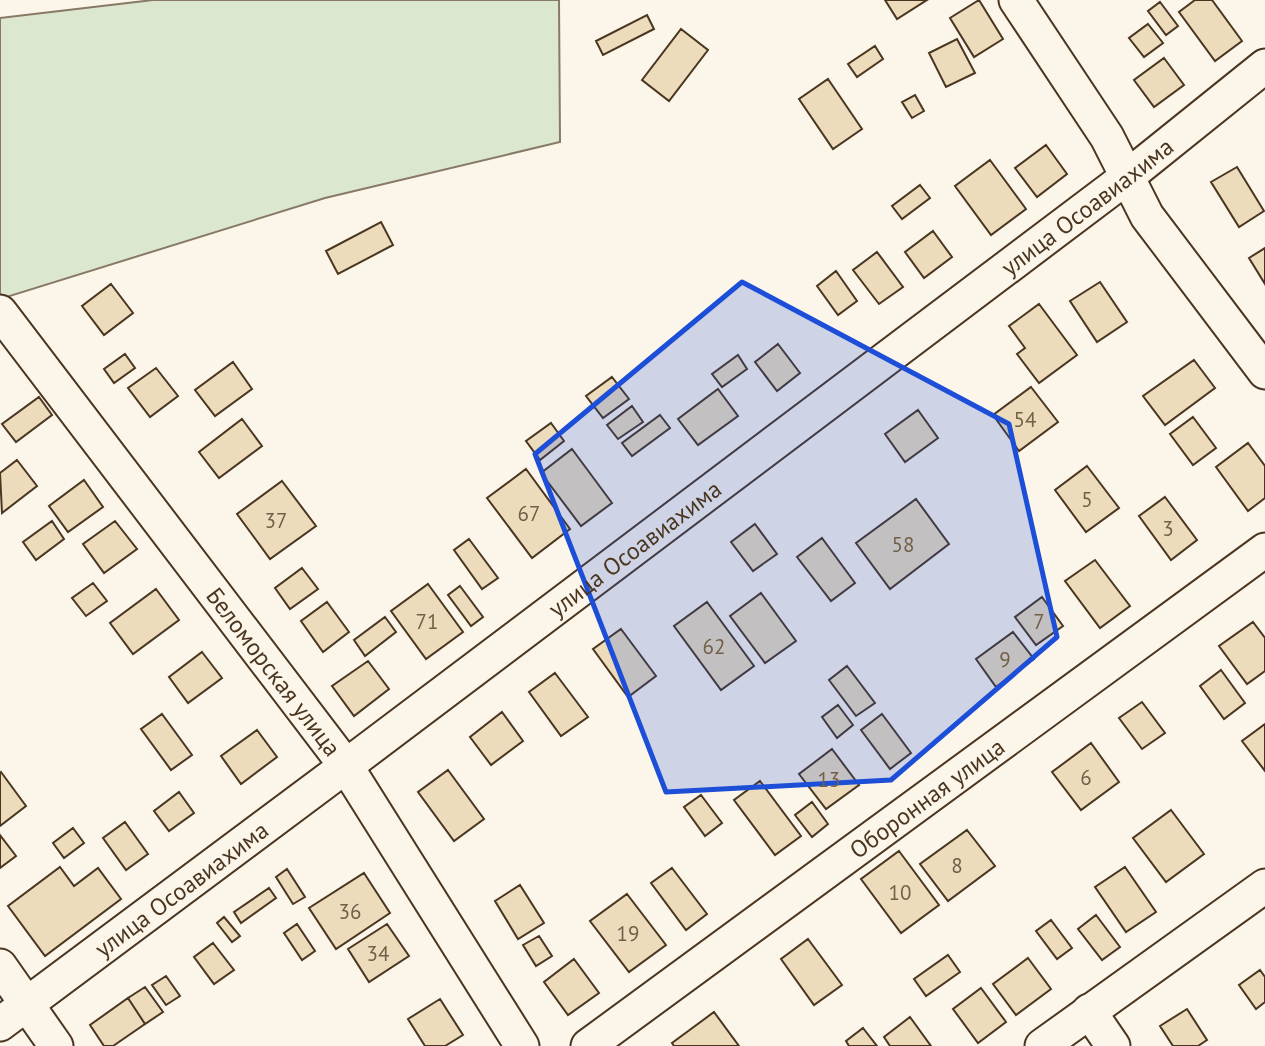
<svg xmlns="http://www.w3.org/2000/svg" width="1265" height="1046" viewBox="0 0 1265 1046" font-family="'PT Sans',sans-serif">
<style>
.green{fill:#dce7d0;stroke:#887966;stroke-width:2}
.building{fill:#ecdcbc;stroke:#4a3520;stroke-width:2}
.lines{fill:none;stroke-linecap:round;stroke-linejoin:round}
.minor-casing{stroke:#4a3520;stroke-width:37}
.minor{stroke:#fbf6e9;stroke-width:33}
.marked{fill:#1d4ed8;fill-opacity:0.2;stroke:#1d4ed8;stroke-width:5;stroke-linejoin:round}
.labels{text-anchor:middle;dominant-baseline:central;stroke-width:5;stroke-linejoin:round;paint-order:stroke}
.number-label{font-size:21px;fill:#725f47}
.street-label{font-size:24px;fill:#4a3520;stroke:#fbf6e9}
</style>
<rect width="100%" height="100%" fill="#fbf6e9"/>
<!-- green -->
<path class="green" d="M153,0H559L560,142L325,198L0,299V18Z"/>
<!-- building -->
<path class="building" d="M885,0H927L897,19Z
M979,0L1003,39L974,57L950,18Z
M1195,0H1212L1242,41L1215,61L1179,12Z
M1160,2L1178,26L1166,35L1148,11Z
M647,15L654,29L603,55L596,41Z
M1148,24L1163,43L1144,57L1129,38Z
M681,29L708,50L669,101L642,80Z
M957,39L975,73L946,87L929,53Z
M875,46L883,59L857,77L848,64Z
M1164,58L1184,85L1154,107L1134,80Z
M828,79L862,129L833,149L799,99Z
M915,95L924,111L912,118L902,102Z
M1046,145L1067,174L1037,197L1015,168Z
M990,160L1026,209L991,235L955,186Z
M1237,167L1264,211L1239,227L1211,182Z
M920,185L930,198L902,219L892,206Z
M381,222L393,245L338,274L326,251Z
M933,231L952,257L924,278L905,252Z
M1265,248V284L1249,258Z
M877,252L903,287L879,304L853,270Z
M836,271L857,301L838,315L817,286Z
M1100,282L1127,322L1097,342L1070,301Z
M111,284L133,313L104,335L82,306Z
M1039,304L1077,355L1039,383L1017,354L1025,348L1009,326Z
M778,344L800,373L777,391L755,362Z
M125,354L135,368L114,383L104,369Z
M738,355L747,369L722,387L712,374Z
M1194,360L1215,388L1165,425L1143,396Z
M233,362L252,389L215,416L195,390Z
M156,368L178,396L150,417L128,388Z
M612,377L629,399L603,418L586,396Z
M1031,387L1058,422L1019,451L993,415Z
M718,389L738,416L698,445L678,419Z
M39,397L52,415L16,442L2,424Z
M632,406L643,422L618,439L607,425Z
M918,410L938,438L905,462L885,434Z
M660,415L670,428L632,456L622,443Z
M1193,417L1216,448L1193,465L1170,434Z
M242,419L262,446L219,478L199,452Z
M551,423L564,441L540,460L526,441Z
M1248,443L1265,466V498L1248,511L1216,467Z
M572,449L612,503L581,526L541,473Z
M17,460L37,486L2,513L0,473Z
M1087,466L1119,508L1086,532L1055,490Z
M526,469L570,529L532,558L487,498Z
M84,480L103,507L68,532L49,506Z
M282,481L316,526L270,559L237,514Z
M1165,497L1197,540L1171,560L1139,516Z
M916,499L949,544L890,589L856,543Z
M52,521L64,539L36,560L23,542Z
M115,521L137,549L104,573L83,544Z
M755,524L777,554L753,571L731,542Z
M822,538L855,583L831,601L797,557Z
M469,539L498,578L482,589L454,550Z
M1095,560L1130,606L1100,628L1065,581Z
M302,568L318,589L290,609L275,588Z
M93,583L107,601L86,616L72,598Z
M428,584L463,632L426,659L391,611Z
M460,586L483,617L471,626L448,595Z
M156,589L179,620L133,654L110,623Z
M761,593L796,641L765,663L730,616Z
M1042,597L1063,626L1036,645L1015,617Z
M327,602L349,632L323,652L301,621Z
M707,602L754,666L721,690L674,626Z
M385,617L396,632L365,656L354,640Z
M1253,622L1265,638V671L1247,684L1219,646Z
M621,629L656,676L628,697L593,649Z
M1013,632L1034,659L996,687L976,659Z
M202,652L222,678L188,703L169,677Z
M368,661L389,689L354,716L332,686Z
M847,666L875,703L856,716L829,680Z
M1221,670L1245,703L1224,719L1200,686Z
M555,673L588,717L561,736L529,692Z
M1142,702L1165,733L1142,749L1119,718Z
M838,705L853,725L837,738L822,717Z
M502,712L523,741L491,765L470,737Z
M162,714L192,755L171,770L141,729Z
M882,714L911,753L890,769L861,730Z
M1265,724V771L1242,741Z
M257,730L277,757L241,784L221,756Z
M1091,743L1119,782L1081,810L1052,772Z
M832,749L859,785L826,809L799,774Z
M448,770L484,819L454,841L418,792Z
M1,772L26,806L0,826V773Z
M760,781L801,836L775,855L734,800Z
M179,792L194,813L169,831L154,811Z
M701,795L722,823L705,836L684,807Z
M812,802L828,824L812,837L795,815Z
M1171,810L1204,854L1166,882L1133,838Z
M125,822L148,854L126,870L103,838Z
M73,828L84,843L64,858L53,843Z
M967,830L995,866L948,901L920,864Z
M0,835L16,856L0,868Z
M899,851L939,905L901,933L861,879Z
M60,867L74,886L98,868L121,899L45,956L8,906Z
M1125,867L1156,912L1126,932L1095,887Z
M672,868L707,914L686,930L651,883Z
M287,869L305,897L293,904L276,877Z
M364,873L390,913L336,949L309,908Z
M520,885L544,923L518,939L495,901Z
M269,888L276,898L241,923L234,912Z
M627,894L666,945L629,972L590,921Z
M1096,915L1120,947L1102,960L1078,929Z
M224,917L240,936L232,942L217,923Z
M1051,920L1072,948L1057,959L1036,931Z
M297,924L315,951L302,960L284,933Z
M387,924L409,956L369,982L348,949Z
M539,936L552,956L536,966L523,945Z
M808,939L842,985L814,1005L781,959Z
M213,943L234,970L214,984L194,957Z
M948,955L960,972L926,996L914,979Z
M1028,958L1051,989L1016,1015L993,984Z
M574,959L599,993L568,1015L544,982Z
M1260,970L1265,977V1002L1256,1009L1239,985Z
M166,976L180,996L166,1005L152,985Z
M145,987L163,1012L145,1024L128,998Z
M981,988L1006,1022L978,1043L953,1009Z
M128,998L145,1024L113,1046H104L90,1025Z
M440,999L463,1035L445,1046H425L408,1019Z
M1187,1009L1207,1040L1198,1046H1173L1160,1026Z
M714,1012L739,1046H674L672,1043Z
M910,1017L931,1046H890L884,1037Z
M863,1028L877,1046H849L846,1041Z"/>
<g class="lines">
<!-- minor casing -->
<g class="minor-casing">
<g id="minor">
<path d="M1016,0L1107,137L1147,216L1265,372"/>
<path id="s1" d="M0,312L346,766L522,1046"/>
<path d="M0,966L56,1046"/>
<path d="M1089,1011L1113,1046"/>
<path id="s2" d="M0,1024L346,766L1127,177L1265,66"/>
<path id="s3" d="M588,1046L1265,550"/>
<path d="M1042,1046L1265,886"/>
</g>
</g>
<!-- minor -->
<use href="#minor" class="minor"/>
</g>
<!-- marked area -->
<path class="marked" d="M742,282L1009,424L1057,637L891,780L666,792L535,454Z"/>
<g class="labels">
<!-- number labels -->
<g class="number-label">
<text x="1025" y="419">54</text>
<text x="1087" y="499">5</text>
<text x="529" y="513">67</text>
<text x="276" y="520">37</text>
<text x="1168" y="528">3</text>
<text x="903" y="544">58</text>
<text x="427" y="621">71</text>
<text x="1039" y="621">7</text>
<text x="714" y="646">62</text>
<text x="1005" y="659">9</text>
<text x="1086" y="777">6</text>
<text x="829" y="779">13</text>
<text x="957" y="865">8</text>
<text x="900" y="892">10</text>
<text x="350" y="911">36</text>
<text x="628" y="933">19</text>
<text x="378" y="953">34</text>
</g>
<!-- street labels -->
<g class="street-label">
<text stroke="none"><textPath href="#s2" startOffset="1360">улица Осоавиахима</textPath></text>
<text stroke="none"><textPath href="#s2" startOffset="793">улица Осоавиахима</textPath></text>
<text stroke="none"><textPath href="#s1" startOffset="452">Беломорская улица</textPath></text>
<text stroke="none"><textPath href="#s3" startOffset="420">Оборонная улица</textPath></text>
<text stroke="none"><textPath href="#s2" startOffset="226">улица Осоавиахима</textPath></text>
</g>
</g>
</svg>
